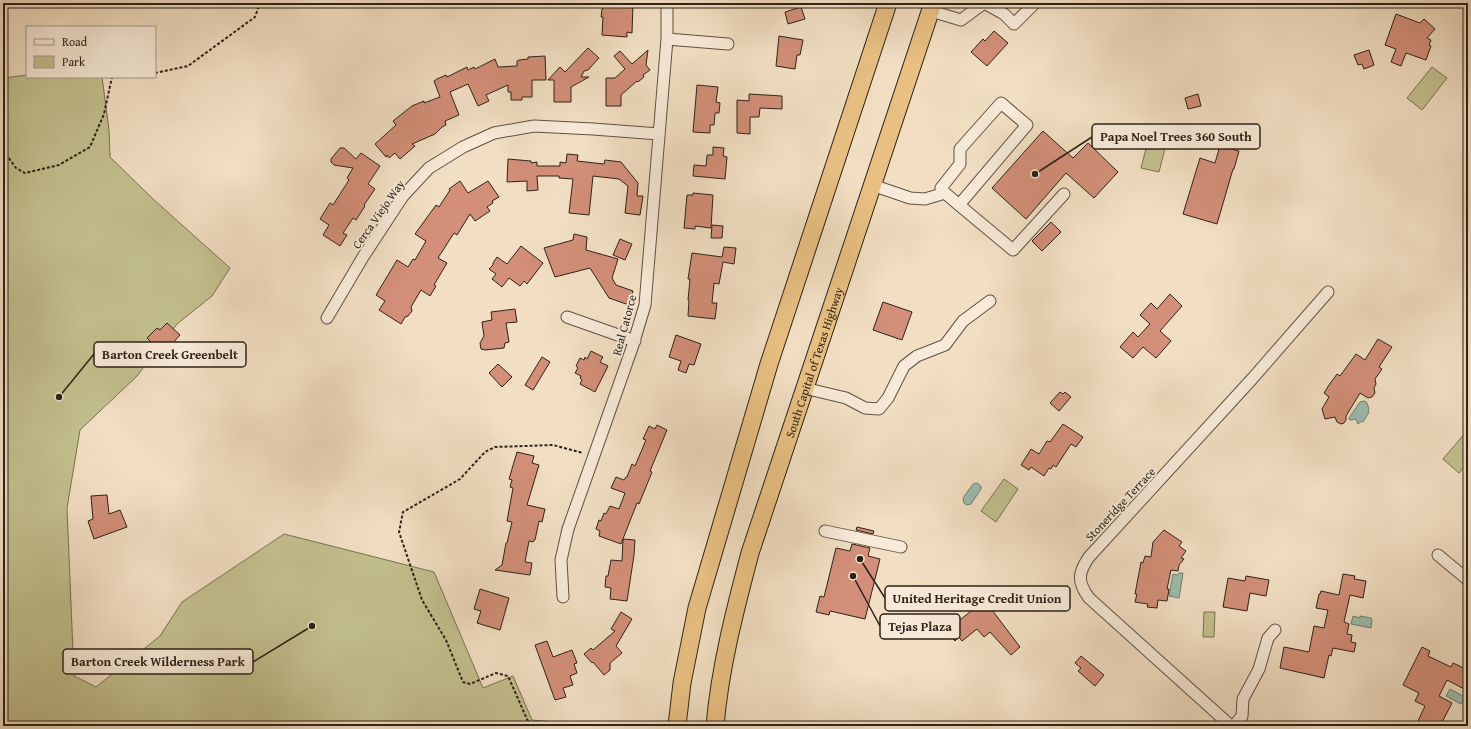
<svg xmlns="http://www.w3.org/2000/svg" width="1471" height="729" viewBox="0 0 1471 729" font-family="'Gentium Book Plus',serif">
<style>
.green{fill:#c3c08e;stroke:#787154}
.water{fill:#9cbdaf;stroke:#6f7f73}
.building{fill:#d38f79;stroke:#2c2219}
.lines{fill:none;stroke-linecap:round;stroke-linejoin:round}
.minor-casing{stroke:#5e5144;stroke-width:13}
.highway-casing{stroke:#2c2219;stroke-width:19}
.path{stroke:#2c2219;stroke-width:2;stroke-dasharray:3 2;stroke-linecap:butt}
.minor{stroke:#f7ead8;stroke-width:11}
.highway{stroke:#e9c082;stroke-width:17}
.labels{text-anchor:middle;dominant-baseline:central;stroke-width:4;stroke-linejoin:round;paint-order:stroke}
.street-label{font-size:12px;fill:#2c2219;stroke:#f7ead8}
.leader{fill:none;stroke:#2c2219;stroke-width:1.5}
.callout-dot{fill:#2c2219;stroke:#f7ead8;stroke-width:1.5}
.callout{fill:#f7ead8;stroke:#2c2219;stroke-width:1.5}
.callout-label{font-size:13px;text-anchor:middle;font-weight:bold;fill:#2c2219}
</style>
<rect width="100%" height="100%" fill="#f2dfc3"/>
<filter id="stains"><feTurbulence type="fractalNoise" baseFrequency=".005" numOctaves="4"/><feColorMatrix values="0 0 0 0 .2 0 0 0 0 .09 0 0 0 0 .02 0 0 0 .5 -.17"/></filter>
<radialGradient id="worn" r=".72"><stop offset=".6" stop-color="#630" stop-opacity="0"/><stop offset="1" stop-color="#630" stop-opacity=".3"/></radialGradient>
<!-- green -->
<path class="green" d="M1432,67L1447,78L1422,110L1407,98Z
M27,75V77H102L109,130L110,157L153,199L230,268L212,296L177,324L137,376L80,430L67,508L74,676L96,687L160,636L182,602L284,534L434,572L483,688L513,676L532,720L602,726H3V78Z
M1151,129L1169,133L1159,172L1141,168Z
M1466,432L1468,433V462L1459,473L1443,459Z
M1004,479L1018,489L996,522L981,511Z
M1204,612H1215L1214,637H1203Z"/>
<!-- water -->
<path class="water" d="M1365,401L1367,403L1369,409L1368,411L1369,412L1363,422L1362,421L1358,424L1356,419L1350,420L1349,418L1360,402Z
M977,483L981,486V489L971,504L967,505L964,503L963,498L973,484Z
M1179,573H1183L1179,598L1169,596L1173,574L1177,575Z
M1353,616L1360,618V616L1371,618L1372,620L1371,628L1351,624Z
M1450,689L1465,697L1461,704L1446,696Z"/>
<!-- building -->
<path class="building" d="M609,3H633L632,33L627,32V37L602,35L603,17H601L602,9Z
M801,7L805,19L788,24L785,12Z
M1396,14L1420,23L1424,19L1435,29L1427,38L1431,40L1429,45L1431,46L1426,60L1406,53L1401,66L1391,62L1396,49L1385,45Z
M994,31L1008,43L987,66L971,52L983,39L985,41Z
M779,36L803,40L800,55H797L795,69L776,66Z
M588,48L599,58L588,70L584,71L581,77H589L571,87V102H554V80H548L560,67L565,72Z
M648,50L646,65L650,70L643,75L644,77L638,82L637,81L621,95V106H606V78H615L625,69L614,56L620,51L632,64Z
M1369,50L1374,65L1364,69L1362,64L1358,65L1354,55Z
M545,56L546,80H532V97H522V100H511V92H508V85L486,95L489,101L478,106L468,84L450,92L459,115L445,121L446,125L442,127L435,134L412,144L415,146L400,159L395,153L389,158L387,155L386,157L375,144L396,125L393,121L412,106L424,101V103L440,97L434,81L437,79L446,75L447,77L467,67L468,70L474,67L475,69L495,59L498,67L517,66V61L519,60L528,59V57Z
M697,85L718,87L716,102L720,103L719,113H715L714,125H710V133L693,132Z
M749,94L782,96V109L760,108L759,117H750V134L737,133V100L749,101Z
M1198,94L1201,106L1188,109L1185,98Z
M1043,131L1073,158L1088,143L1118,172L1094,198L1066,173L1026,219L992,188Z
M1220,146L1239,151L1234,169H1233L1217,224L1183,214L1200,158L1215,163Z
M713,147L724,148L723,156L727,157L725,179L693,176L694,165L706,166L707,155H713Z
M340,148H344L356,159L361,153L380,166L368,184L375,189L364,205L365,206L356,220L353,218L343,233L347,235L340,246L323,235L329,225L320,219L330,203L333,205L349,180L347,178L353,168L334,165L331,162V159Z
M567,154L578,155L577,161L604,164L605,160L621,162L638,183L637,196H643L640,215L625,213L628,186L619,179L593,176L589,215L569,213L573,179L559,178V176H537L538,190L527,191V181L507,182L508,159L531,161V163L537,162V166H560V162L566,163Z
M460,181L468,193L488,181L499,197L492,201L493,203L487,207L490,211L475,221L470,214L457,235L454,233L438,258L447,263L434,285L436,286L430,296L421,290L411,307L412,311L408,316L405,317L401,324L379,310L385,301L376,295L397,260L408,267L413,259L415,260L426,241L415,234L436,205L439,207L450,190L449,189Z
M693,193L713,195L711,228L695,226V229L684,228L687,195H693Z
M1051,222L1061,232L1042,251L1032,241Z
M712,225L723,226L722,238H711Z
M574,234L587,237L586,250L618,259L612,278L616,285L633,291L629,305L609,298L590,268L555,277L544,248L573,240Z
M620,239L632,244L625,260L613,255Z
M521,246L543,263L527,284L524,281L520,286L509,278L502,287L492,279L496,274L489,269L493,265V263L497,257L507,264Z
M724,247L736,248L734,264L723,262L719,284L714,283L712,303H717L715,319L688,316L689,300H688L690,279H688L692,253L722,257Z
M1170,294L1182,306L1160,331L1171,341L1156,358L1143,347L1133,358L1120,347L1133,332L1138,337L1150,324L1140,315L1151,303L1157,309Z
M883,302L912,312L902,340L873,330Z
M515,309L517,322L506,323L509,342L505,343L504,348L485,350L481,349L480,343L484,336L482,322L492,320L491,312Z
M167,323L180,335L163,354L147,338L157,328L160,330Z
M676,335L701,344L694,365L689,364L686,373L678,370L681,361L669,357Z
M1378,339L1392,347L1379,367L1382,369L1375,379L1376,384L1374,388L1375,393L1372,397L1368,398L1360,393L1346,416V420L1344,423L1341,424L1337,422L1335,417L1325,419L1322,409L1329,397L1324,393L1329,385L1337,374L1340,376L1356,354L1365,360Z
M591,351L603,357L600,362L608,366L595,392L580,384L582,380L580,378L581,376L575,373L578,368L576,366L580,358L584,360L585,357L587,359Z
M542,357L550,362L533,390L525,385Z
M498,364L512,377L502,387L489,373Z
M1060,392L1063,394L1065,392L1071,397L1059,411L1050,403Z
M1063,424L1083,437L1076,447L1071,444L1056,467L1053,465L1051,469L1049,468L1044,476L1031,467L1029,470L1021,465L1031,449L1039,454L1047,441L1050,442Z
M657,425L667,430L650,471L652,472L639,504L637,503L621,544L599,536L600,531L596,529L599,520L601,521L604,513L606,514L610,506L619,509L625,493L611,488L616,477L624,480L626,477H627L632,464L635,466L646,440L643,439L649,426L655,429Z
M517,452L534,456L532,463L539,465L527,505L545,509L542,522L539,521L535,540H534L533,542L529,541L525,562L532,563L530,575L495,570L502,565L506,543H507L512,522L507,521L513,488L510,487L512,480L509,479Z
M107,495L109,514L120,510L127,527L94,539L88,521L93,519L91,496Z
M857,527L874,531L873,534L856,530Z
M1164,530L1182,542L1179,546L1186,551L1181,558L1184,559L1179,565L1178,571L1171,570L1167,589H1169L1167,601L1158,600L1157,608L1147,607L1148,604L1135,602L1137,594H1135L1141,562L1143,563L1145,556L1151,557L1153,542Z
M623,539L635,540L634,555L627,601L610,599L611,588L605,587L606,576H608L611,560L622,561Z
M852,544L870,548L868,556L880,559L865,619L830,611L829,615L816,612L820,596L824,597L836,548L850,551Z
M1343,574L1355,576L1354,579L1366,581L1363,598L1350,595L1344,622L1349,624L1347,634L1352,635L1351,642L1356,643L1354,652L1333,648L1331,656L1329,655L1324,678L1280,668L1284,647L1309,652L1314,626L1324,628L1328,610L1316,608L1319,594H1320L1321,591L1339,595Z
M1246,576L1269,580L1266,596L1250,593L1247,611L1223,607L1228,578L1245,581Z
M480,589L509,598L500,630L477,623L481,611L474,609Z
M993,594L1000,603L992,610L1020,647L1011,655L990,632L984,637L977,629L962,641L959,637L955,641L949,634L954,630L951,627L975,608L973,606L986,595L988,598Z
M621,612L632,619L616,646L622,653L610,663V670L604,675L593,662L592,663L584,654L591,648L593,650L615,631L611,629Z
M547,641L553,657L572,650L577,663L574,664L577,673L570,676L573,685L563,688L566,697L555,700L535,645Z
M1422,647L1430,651L1428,656L1451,667L1453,663L1468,670V691L1447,680L1439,696L1452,703L1440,726H1418L1420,722L1418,721L1425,706L1415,701L1419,693L1403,685Z
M1081,656L1104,675L1095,686L1078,671L1081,668L1075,663Z"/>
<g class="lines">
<!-- minor casing -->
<g class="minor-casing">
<path id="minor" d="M931,11L961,20L984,3L1004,14L1014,24L1035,3
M667,39L728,44
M872,185L910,198L925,199L945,193L959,205L1027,125L1001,103L960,149V164L941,188L945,193
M959,205L1013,250L1064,194
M567,317L635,341
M327,318L363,257L403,196L429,168L463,147L494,133L534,126L593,129L659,134
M804,388L846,398L865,408L879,409L888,398L904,366L917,356L945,345L963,321L990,301
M825,531L901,547
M1438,555L1468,580
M563,597L561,560L568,529L632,348L645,305L667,39V3
M1231,726L1089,598C1077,582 1078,573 1089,557L1252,379L1328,292
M1234,726L1242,716L1243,699L1259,669L1268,638L1275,630"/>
</g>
<!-- highway casing -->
<g class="highway-casing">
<g id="highway">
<path d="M677,726L682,683L697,608L769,364L888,3"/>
<path id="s1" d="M715,726C720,667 735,610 750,553L933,3"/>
</g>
</g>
<!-- path -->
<path class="path" d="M155,73L188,66L255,17L260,3
M3,150L16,168L25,173L59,165L90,147L104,114L112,77
M3,179L7,154
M530,726L508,676L496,673L470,684L463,682L446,640L422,600L399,532L403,512L460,479L485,452L495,447L553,445L583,453"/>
<!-- minor -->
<use href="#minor" class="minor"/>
<!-- highway -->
<use href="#highway" class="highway"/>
</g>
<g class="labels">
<!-- street labels -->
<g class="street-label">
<text transform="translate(378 214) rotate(-55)">Cerca Viejo Way</text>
<text transform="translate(624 325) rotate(-75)">Real Catorce</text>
<text stroke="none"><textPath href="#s1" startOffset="378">South Capital of Texas Highway</textPath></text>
<text transform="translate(1120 504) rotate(-47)">Stoneridge Terrace</text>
</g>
</g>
<!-- callouts -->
<path class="leader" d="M1035 174L1092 137M59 397L94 354M860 559L885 598M853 576L880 626M312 626L253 662"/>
<g class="callout-dot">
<circle cx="1035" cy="174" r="4"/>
<circle cx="59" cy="397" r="4"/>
<circle cx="860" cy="559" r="4"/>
<circle cx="853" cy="576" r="4"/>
<circle cx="312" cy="626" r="4"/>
</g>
<g class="callout">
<rect x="1092" y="124" width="168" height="25" rx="4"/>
<rect x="94" y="342" width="152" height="25" rx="4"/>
<rect x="885" y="586" width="185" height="25" rx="4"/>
<rect x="880" y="614" width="80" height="25" rx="4"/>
<rect x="63" y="649" width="190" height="25" rx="4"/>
</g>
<g class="callout-label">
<text x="1176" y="141">Papa Noel Trees 360 South</text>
<text x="170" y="359">Barton Creek Greenbelt</text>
<text x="977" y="603">United Heritage Credit Union</text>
<text x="920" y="631">Tejas Plaza</text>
<text x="158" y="666">Barton Creek Wilderness Park</text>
</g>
<!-- margin -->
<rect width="1471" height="729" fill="none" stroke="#f2dfc3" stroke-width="16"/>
<rect x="4" y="4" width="1463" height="721" fill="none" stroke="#2c2219" stroke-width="2"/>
<rect x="8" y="8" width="1455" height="713" fill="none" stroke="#2c2219"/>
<!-- legend -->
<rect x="26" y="26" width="130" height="52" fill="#f7ead8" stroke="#a69a8c"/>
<rect x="34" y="39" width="20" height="6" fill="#f7ead8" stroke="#a69a8c"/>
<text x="62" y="46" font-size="12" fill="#2c2219">Road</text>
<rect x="34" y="56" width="20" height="12" fill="#c3c08e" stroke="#a69a8c"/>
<text x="62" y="66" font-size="12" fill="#2c2219">Park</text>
<rect width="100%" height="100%" filter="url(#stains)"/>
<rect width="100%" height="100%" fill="url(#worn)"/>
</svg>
